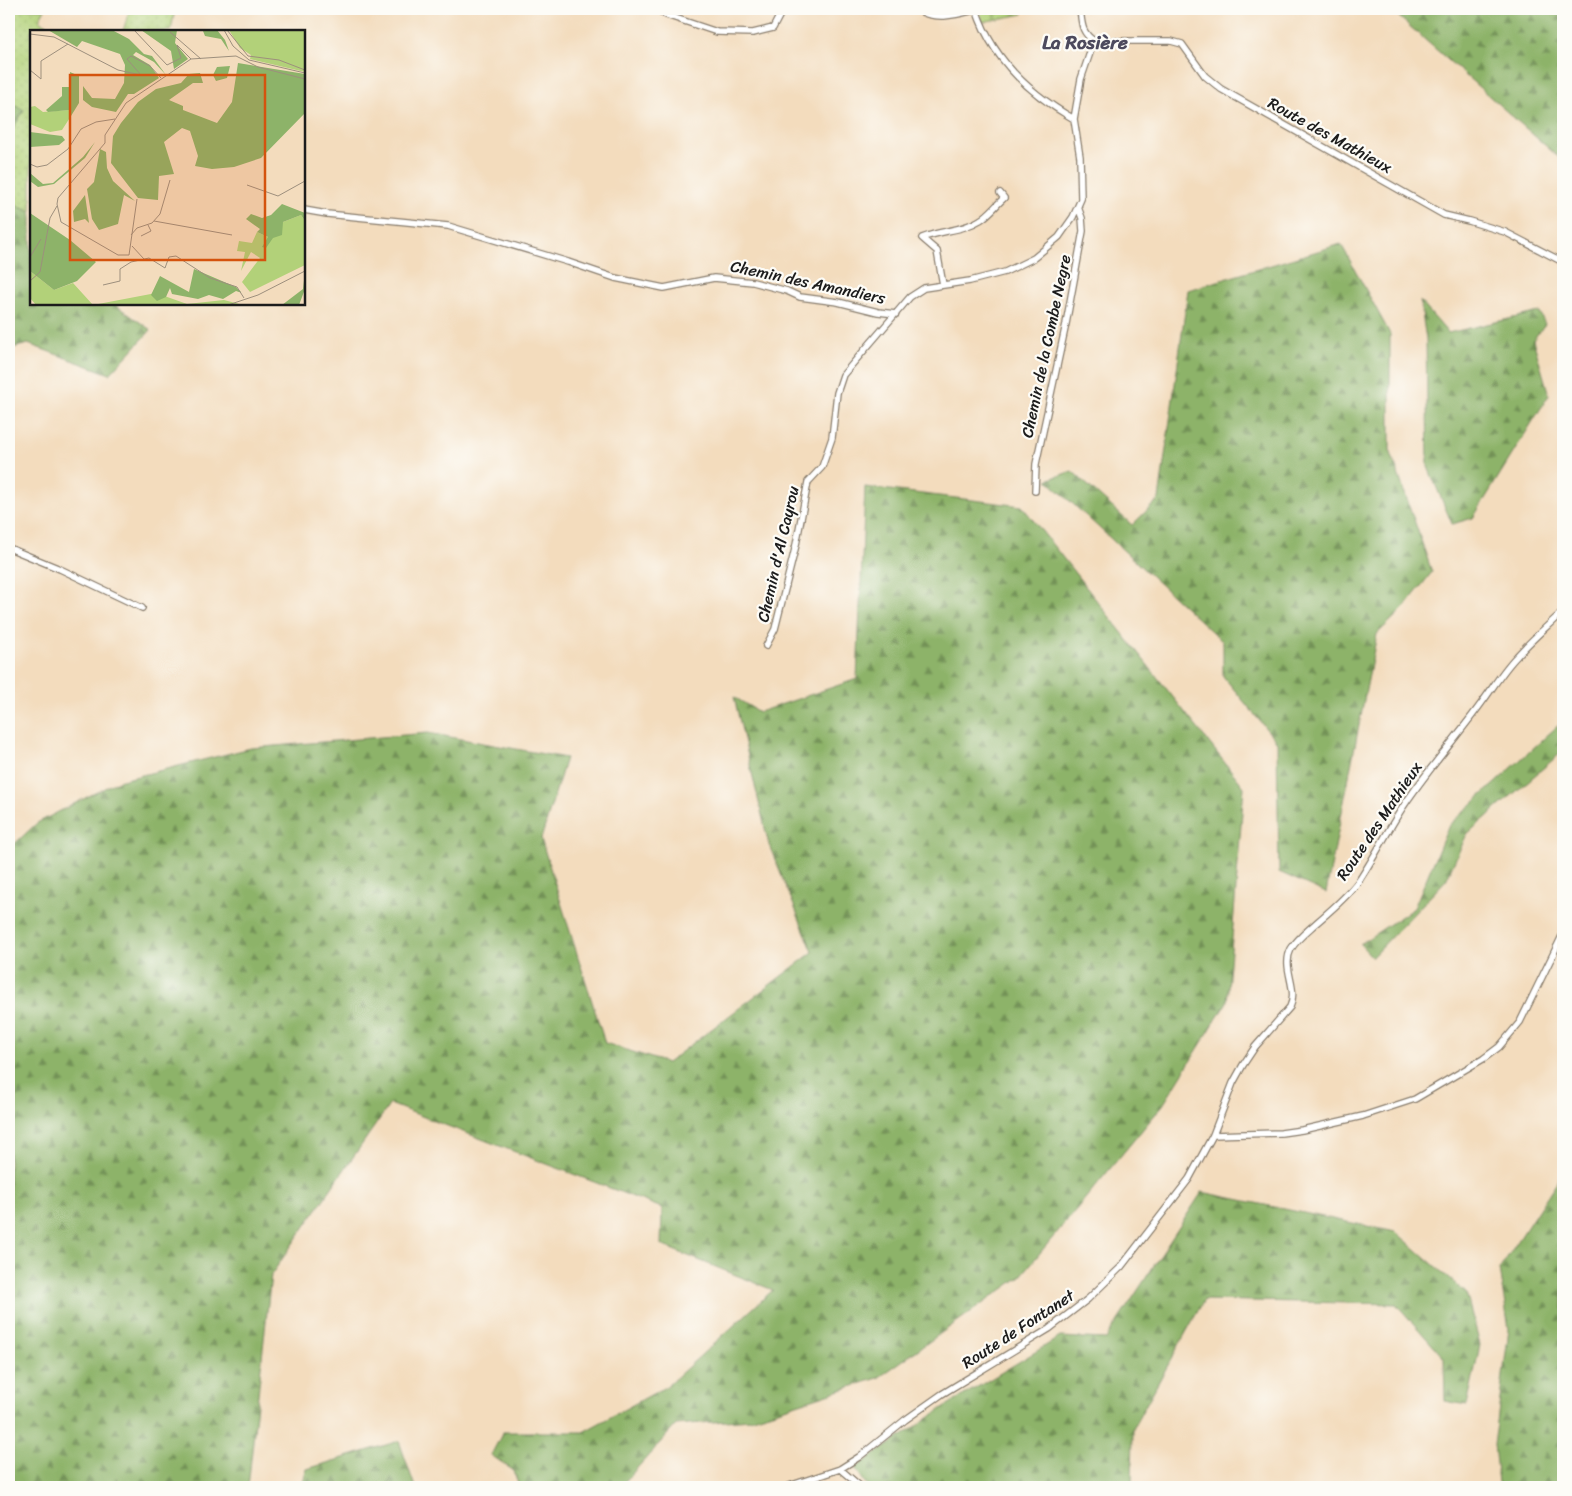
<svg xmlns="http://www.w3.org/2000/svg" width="1572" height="1496" viewBox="0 0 1572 1496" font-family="Sriracha,sans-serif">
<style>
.grass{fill:url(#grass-dots);stroke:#67764a}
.forest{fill:url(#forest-firs);stroke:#546842}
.cemetery{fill:url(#cemetery-stones);stroke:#67764a}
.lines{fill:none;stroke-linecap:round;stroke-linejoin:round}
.street-casing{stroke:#887c6c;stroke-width:8}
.street{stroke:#fff;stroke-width:5.5}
.labels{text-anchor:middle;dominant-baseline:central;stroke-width:4.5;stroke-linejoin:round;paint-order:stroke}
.street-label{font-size:16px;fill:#1c1c1c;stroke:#fdfcf7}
.quarter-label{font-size:19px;font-weight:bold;fill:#4d4a5d;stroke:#fdfcf7}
.inset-road{fill:none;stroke:#9d8f7d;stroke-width:1}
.view{fill:#d4530e;fill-opacity:0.15;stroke:#d4530e;stroke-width:2.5}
.inset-edge{fill:none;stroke:#1c1c1c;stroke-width:2.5}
</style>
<defs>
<pattern id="grass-dots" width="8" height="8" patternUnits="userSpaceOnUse" patternTransform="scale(1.25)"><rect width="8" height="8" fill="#b2d179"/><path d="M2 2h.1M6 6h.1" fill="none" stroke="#98b368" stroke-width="1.8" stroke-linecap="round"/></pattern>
<pattern id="forest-firs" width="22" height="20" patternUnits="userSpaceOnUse" patternTransform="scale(1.25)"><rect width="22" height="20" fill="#8db369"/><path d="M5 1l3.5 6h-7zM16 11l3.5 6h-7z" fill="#729156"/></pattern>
<pattern id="cemetery-stones" width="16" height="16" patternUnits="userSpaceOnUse" patternTransform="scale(1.25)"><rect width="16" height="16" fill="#b2d179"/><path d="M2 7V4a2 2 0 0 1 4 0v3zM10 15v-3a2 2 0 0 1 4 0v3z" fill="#98b368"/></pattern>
</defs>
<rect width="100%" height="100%" fill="#fdfcf7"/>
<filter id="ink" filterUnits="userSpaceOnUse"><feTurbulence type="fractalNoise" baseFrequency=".02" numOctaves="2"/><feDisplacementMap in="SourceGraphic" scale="10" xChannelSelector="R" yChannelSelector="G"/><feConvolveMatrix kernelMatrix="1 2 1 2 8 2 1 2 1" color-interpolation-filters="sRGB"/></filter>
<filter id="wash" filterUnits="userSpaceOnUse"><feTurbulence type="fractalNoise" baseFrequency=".0096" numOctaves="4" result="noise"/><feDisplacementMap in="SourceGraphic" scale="20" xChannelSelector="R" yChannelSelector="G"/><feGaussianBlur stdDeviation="1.12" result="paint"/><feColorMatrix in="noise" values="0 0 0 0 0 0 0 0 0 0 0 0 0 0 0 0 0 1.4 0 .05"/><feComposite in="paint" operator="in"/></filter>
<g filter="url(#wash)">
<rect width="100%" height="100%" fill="#f3dcbd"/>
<!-- grass -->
<path class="grass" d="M9,9H45L39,20L56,31H31V212L9,202V135L24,110L9,103Z
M130,9H175L171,31H123Z"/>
<!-- forest -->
<path class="forest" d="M1390,9H1563V161Z
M9,103L24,110L9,135Z
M9,202L31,212V304H114L151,330L110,374L28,344L9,349Z
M1341,244L1390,334V450L1432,572L1404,608L1377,634L1326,893L1279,872L1277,742L1223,676V642L1047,480L1072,471L1132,525L1159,499L1188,290Z
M1420,301L1448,333L1539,312L1545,324L1533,340L1549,395L1473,518L1452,524L1428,467L1426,339Z
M865,487L1022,506L1244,787L1227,1002L1163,1105L1020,1277L878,1378L750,1419L676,1425L620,1487H519L514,1471L491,1455L503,1432H583L667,1386L773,1290L661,1245L662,1208L390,1104L271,1275L248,1487H9V849L37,823L118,781L251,748L428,733L566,758L541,839L605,1043L667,1063L813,952L769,845L734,697L759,712L857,679Z
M1563,721V751L1467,834L1446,880L1372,957L1360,944L1414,908L1449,825Z
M1563,1172V1487H1508L1498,1483L1494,1445L1509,1329L1499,1270Z
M1202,1192L1396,1232L1466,1293L1480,1345L1467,1405L1445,1401L1444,1358L1396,1304L1204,1300L1133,1428L1132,1487H868L855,1468L946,1406L1060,1337L1106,1339Z
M399,1441L415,1487H301L307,1469Z"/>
<!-- cemetery -->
<path class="cemetery" d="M993,9H1022L1023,14L982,22L980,12Z"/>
</g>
<g filter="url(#ink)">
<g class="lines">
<!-- street casing -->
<g class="street-casing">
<path id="street" d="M657,9L666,15L717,32L753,33L773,28L783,9
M917,9C935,22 959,14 979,9
M976,9C992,59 1030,94 1074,119
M1080,9C1082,24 1081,32 1094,41
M1094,41H1171L1182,44L1205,76L1221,89L1444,215L1469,221L1505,232L1563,262
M304,210L327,214L448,226L568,262L615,278L664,288L714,278L753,282L787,291L800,297L838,302L878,312L896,314
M943,285L937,251L922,238C941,230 963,231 980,220C989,215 996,205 1004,198L1000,193
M1035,491L1036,464L1066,324L1083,231L1082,218L1078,207
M9,548L60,569L142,608
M766,646L775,629L796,545L808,482L822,467L832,438L837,393L843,375L910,297L924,288L970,281L1005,272L1034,258L1059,237L1073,217L1081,199L1080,157L1074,119L1081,79L1094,41
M1213,1135L1281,1133L1302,1130L1363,1116L1415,1099L1483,1059L1499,1047L1520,1022L1563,934
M840,1469L861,1487
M786,1487L840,1469L859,1457L905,1420L942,1394L1049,1329L1088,1299L1121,1267L1189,1179L1213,1135L1233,1083L1243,1065L1255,1047L1290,1007C1299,988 1281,968 1291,949C1297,939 1306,932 1315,924C1330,911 1346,898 1358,882C1375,857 1388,829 1405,804C1429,768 1458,736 1483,701C1494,686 1504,669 1517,656C1531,640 1548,626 1563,611"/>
</g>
<!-- street -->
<use href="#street" class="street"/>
</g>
</g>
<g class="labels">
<!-- street labels -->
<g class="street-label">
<text transform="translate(1330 135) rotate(29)">Route des Mathieux</text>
<text transform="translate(808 282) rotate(12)">Chemin des Amandiers</text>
<text transform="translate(1046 346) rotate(-78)">Chemin de la Combe Negre</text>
<text transform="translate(778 554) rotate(-77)">Chemin d'Al Cayrou</text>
<text transform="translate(1379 821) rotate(-56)">Route des Mathieux</text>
<text transform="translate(1018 1329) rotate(-33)">Route de Fontanet</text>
</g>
<!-- quarter labels -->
<g class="quarter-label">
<text x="1085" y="42">La Rosière</text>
</g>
</g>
<!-- overview -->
<g transform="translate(30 30)">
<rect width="275" height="275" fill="#f3dcbd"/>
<path d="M199,0H275V42L220,29L221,25L210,18ZM5,76L13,82L39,80L41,86L32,100L20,102L0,94V77ZM271,185L275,191V235L220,262L212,252L230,228L221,222L211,241L215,222L207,221L209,211L222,213L227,202L238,207L253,192ZM0,241L24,260L43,253L63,275L126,263L157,274L194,270L213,275H6L0,268Z" fill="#b2d179"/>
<path d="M18,0H82L99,9L114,24L122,26L136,45L124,32L106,22L103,25L120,35L129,48L104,64H98L86,82L62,77L53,70V56L62,68L85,69L94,53L95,35L90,24L52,11L47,17ZM111,0H147L145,13L158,29L144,39L141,21ZM187,0L195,10L199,21L191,9L175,6L173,1ZM208,33L275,44V83L231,128L204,137L182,139L165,136L168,126L160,101L152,98L134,112L144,144L129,146L128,170L108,168L81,133L83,106L91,93L108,72L126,59L151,53L159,44L170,43L173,53H163L139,70L153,76V80L187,93L202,72ZM200,36L197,48L186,51L183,45L187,37ZM40,42L49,46V73L41,86L39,80L18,82L16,80L32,66V57H41ZM0,102L32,106L35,110L29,115L0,117ZM65,112L55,128L24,154L8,157L0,151V143L13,154L23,153L53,127ZM70,119L76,122L77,138L83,151L105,171L94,165L88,194L69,200L62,189L57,159L64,152ZM55,165L59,193L55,189L44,192L43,181ZM252,174L275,183V191L271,185L253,192L252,205L243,208L236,218L232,217L238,207L227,202L230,199L216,189L221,184L232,188L241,185ZM0,183L40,210L66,232L47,251L24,260L0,241ZM164,239L206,257L212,263L206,261L193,269L179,265L168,269L142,264L140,258L136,267L127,271L121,265L130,246L159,262ZM275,242V259L269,275H252L273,259Z" fill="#8db369"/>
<path class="inset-road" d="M104,0L137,35L151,28L147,15L161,29M194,0L203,16L219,30L275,43M197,0L218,26L249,30L275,40M140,2L171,29M0,4L24,7L88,40L111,45L97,29L101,26L120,36L131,48M0,40L11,49V31L38,14M0,134L7,137L17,135L38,119L51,99L66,92L85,89M217,155L248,166L275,151M124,191L202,205M101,205L107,198L122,193L130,184L140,150M111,206L121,201L118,195M102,216L114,229M99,225H88L31,192L27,174L28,168L75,113V105L96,73L161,29L206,26L228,37L275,49M99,225L107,169M0,227L11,209M0,251L10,242L20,188L27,176M73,255L90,251V239L101,232L119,228L135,238L139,227L146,226L180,248L207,257L214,268M198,275L228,265L275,241"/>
<path class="view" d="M40,45H235V230H40Z"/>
<rect width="275" height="275" class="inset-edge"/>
</g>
<!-- margin -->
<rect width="1572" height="1496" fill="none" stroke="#fdfcf7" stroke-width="30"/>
</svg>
